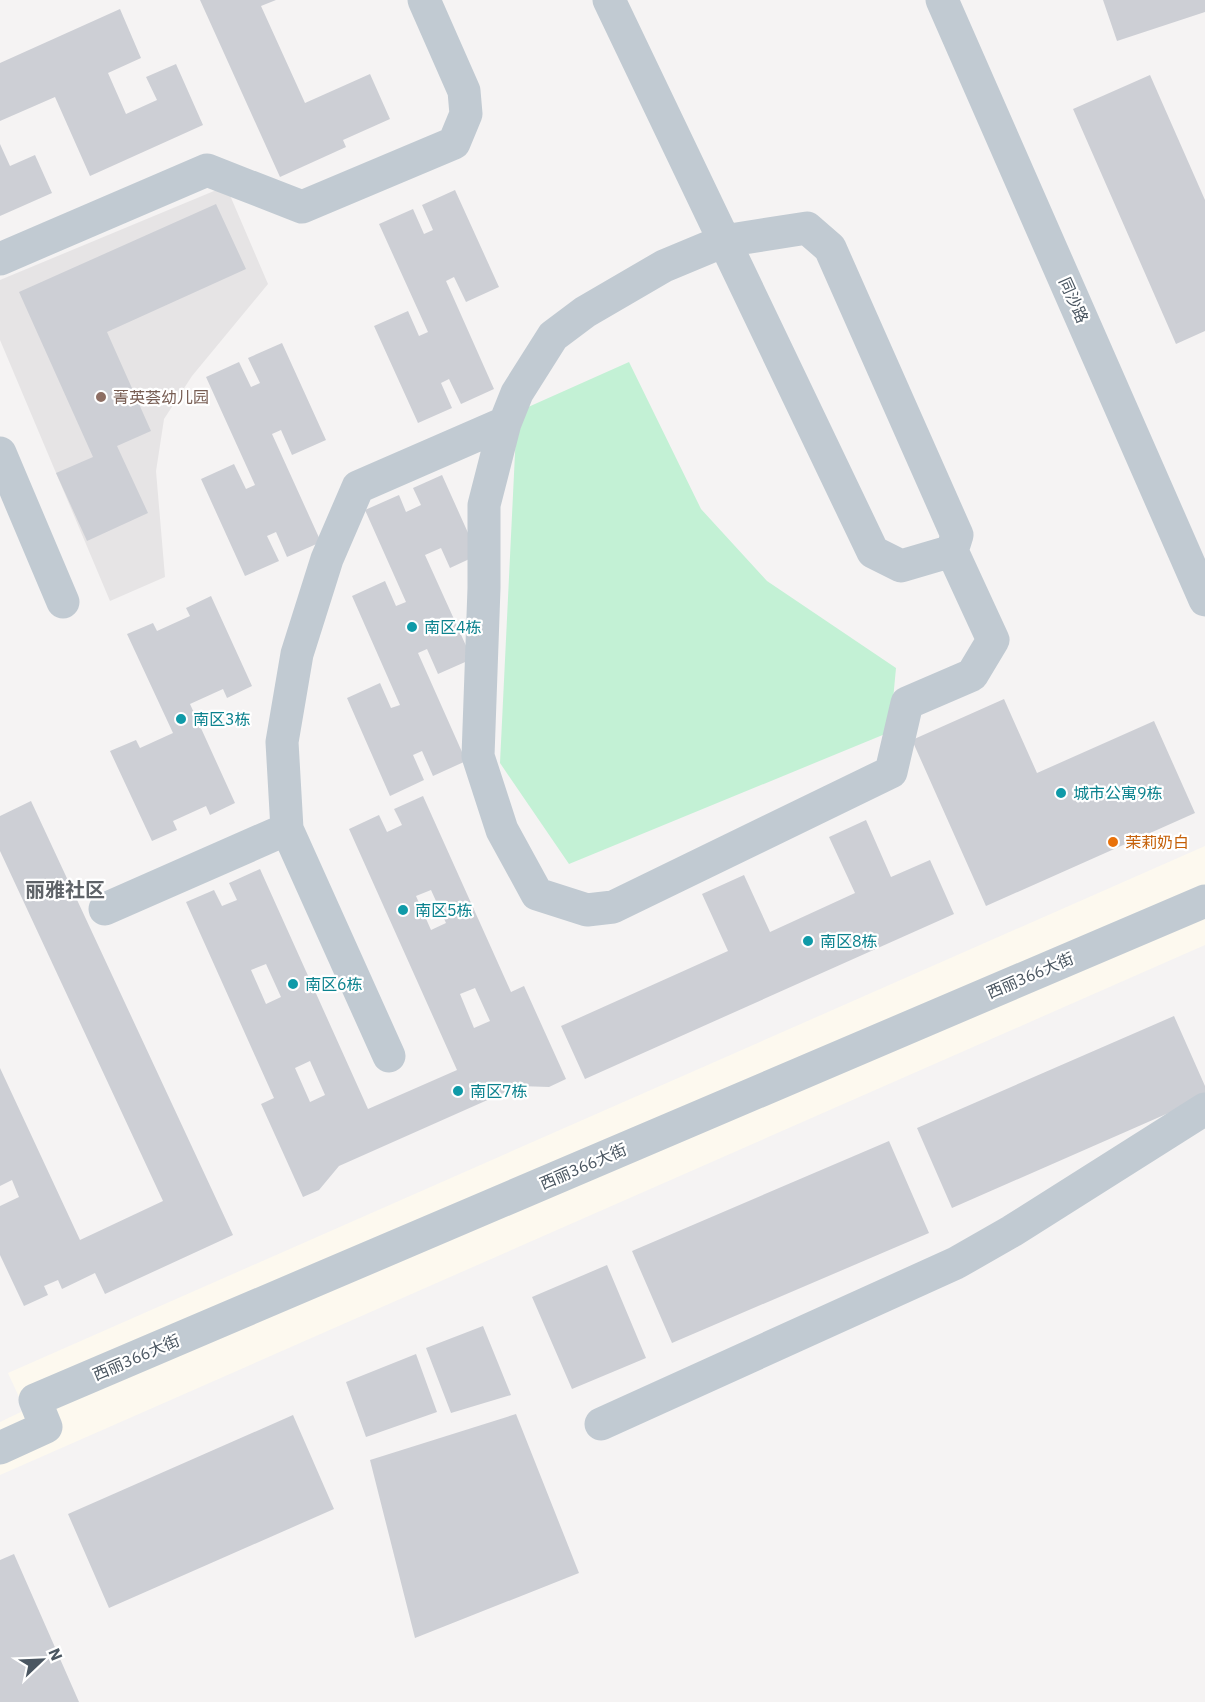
<svg xmlns="http://www.w3.org/2000/svg" width="1205" height="1702" viewBox="0 0 1205 1702" font-family="'IBM Plex Sans','Noto Sans SC',sans-serif">
<style>
.commercial{fill:#fdf9ef}
.education{fill:#e6e4e5}
.green{fill:#c3f1d5}
.building{fill:#cdcfd5;fill-rule:evenodd}
.lines{fill:none;stroke-linecap:round;stroke-linejoin:round}
.minor{stroke:#c1cad2;stroke-width:33}
.education-dot{fill:#8d6e63;stroke:#fff;stroke-width:2}
.culture-dot{fill:#0f9aa8;stroke:#fff;stroke-width:2}
.food-dot{fill:#e8710a;stroke:#fff;stroke-width:2}
.labels{text-anchor:middle;dominant-baseline:central;stroke-width:4.5;stroke-linejoin:round;paint-order:stroke}
.street-label{font-size:16px;fill:#4a5661;stroke:#fff}
.education-label{font-size:16px;fill:#785e54;stroke:#fff;text-anchor:start}
.culture-label{font-size:16px;fill:#0d838f;stroke:#fff;text-anchor:start}
.food-label{font-size:16px;fill:#c56008;stroke:#fff;text-anchor:start}
.quarter-label{font-size:20px;font-weight:bold;fill:#5f6368;stroke:#fff}
</style>
<rect width="100%" height="100%" fill="#f5f3f3"/>
<!-- commercial -->
<path class="commercial" d="M1205,846V945L0,1475V1422L25,1410L8,1373Z"/>
<!-- education -->
<path class="education" d="M226,186L268,284L192,376L164,419L156,471L165,577L110,601L0,340V280Z"/>
<!-- green -->
<path class="green" d="M629,362L701,509L767,581L896,668L890,732L569,864L500,763L517,412Z"/>
<!-- building -->
<path class="building" d="M200,0H276L261,6L305,103L370,74L390,119L343,140L346,147L280,177Z
M1103,0H1205V12L1117,41Z
M120,9L141,58L108,73L126,114L157,100L146,77L176,64L203,125L90,176L55,97L0,121V63Z
M1150,75L1205,200V331L1176,344L1073,109Z
M0,144L10,166L35,155L52,193L0,216Z
M455,190L499,287L466,302L454,277L446,281L494,389L461,404L449,379L441,383L452,408L418,423L374,326L408,311L419,336L428,332L379,224L413,209L424,234L433,230L422,205Z
M216,204L246,269L107,332L151,431L117,446L148,513L87,541L56,473L93,457L19,292Z
M282,343L326,440L292,455L281,430L272,434L321,542L287,557L276,532L267,536L279,561L245,576L201,479L234,464L246,489L255,485L206,377L239,362L251,387L260,383L248,358Z
M442,475L478,555L450,568L441,548L425,555L472,659L438,674L427,649L418,653L466,761L433,776L422,751L413,755L424,780L390,796L347,698L380,683L391,708L400,705L352,596L385,581L396,606L406,602L365,510L399,495L406,512L421,505L413,488Z
M211,596L252,686L227,698L223,689L190,704L235,803L210,815L206,806L173,821L177,830L152,841L110,751L136,740L140,748L173,733L127,634L153,623L157,631L190,616L186,608Z
M1004,699L1037,773L1154,721L1195,813L986,906L912,740Z
M423,796L511,992L524,986L566,1079L549,1087L519,1086L339,1166L319,1190L303,1197L261,1104L274,1098L186,902L214,890L222,906L237,900L229,883L260,869L368,1109L457,1070L349,829L379,815L387,832L402,825L394,809ZM431,890L446,923L431,930L416,896ZM266,964L281,997L266,1004L251,970ZM475,988L490,1021L474,1028L460,994ZM310,1061L325,1095L310,1102L295,1068Z
M31,801L233,1235L105,1294L95,1273L62,1289L58,1280L44,1286L48,1295L24,1306L0,1255V1206L19,1197L12,1180L0,1186V1068L80,1240L163,1201L0,851V816Z
M866,820L891,877L930,860L954,914L585,1079L561,1026L728,951L702,894L744,875L770,932L855,893L829,837Z
M1174,1016L1205,1086V1097L952,1208L917,1128Z
M889,1141L929,1233L672,1343L632,1251Z
M607,1265L646,1358L572,1389L532,1297Z
M483,1326L511,1395L451,1413L426,1348Z
M416,1354L437,1412L366,1437L346,1382Z
M516,1414L579,1573L415,1638L370,1460Z
M293,1415L334,1509L109,1608L68,1514Z
M14,1554L79,1702H0V1560Z"/>
<g class="lines">
<!-- minor -->
<path class="minor" d="M609,0C697,184 785,368 873,552L901,566L952,551L957,535L830,248L807,228L724,241L664,266L585,312L553,336L517,393L505,423L484,505V588L478,756L502,830L537,894L587,910L613,907L891,772L907,703L972,675L993,640L952,551
M942,0L1205,600
M0,259L207,170L302,207L454,143L466,114L464,91L424,0
M0,453L63,602
M105,909L287,829
M389,1056L287,829L282,742L297,654L327,559L358,487L505,423
M601,1424L956,1263L1012,1231L1205,1109
M0,1448L46,1427L35,1400L1205,901"/>
</g>
<!-- markers -->
<circle class="education-dot" cx="101" cy="397" r="6"/>
<g class="culture-dot">
<circle cx="412" cy="627" r="6"/>
<circle cx="181" cy="719" r="6"/>
<circle cx="1061" cy="793" r="6"/>
<circle cx="403" cy="910" r="6"/>
<circle cx="808" cy="941" r="6"/>
<circle cx="293" cy="984" r="6"/>
<circle cx="458" cy="1091" r="6"/>
</g>
<circle class="food-dot" cx="1113" cy="842" r="6"/>
<g class="labels">
<!-- street labels -->
<g class="street-label">
<text transform="translate(1074 300) rotate(66)">同沙路</text>
<text transform="translate(1030 975) rotate(-23)">西丽366大街</text>
<text transform="translate(583 1166) rotate(-23)">西丽366大街</text>
<text transform="translate(136 1357) rotate(-23)">西丽366大街</text>
</g>
<!-- education labels -->
<g class="education-label">
<text x="113" y="397">菁英荟幼儿园</text>
</g>
<!-- culture labels -->
<g class="culture-label">
<text x="424" y="627">南区4栋</text>
<text x="193" y="719">南区3栋</text>
<text x="1073" y="793">城市公寓9栋</text>
<text x="415" y="910">南区5栋</text>
<text x="820" y="941">南区8栋</text>
<text x="305" y="984">南区6栋</text>
<text x="470" y="1091">南区7栋</text>
</g>
<!-- food labels -->
<g class="food-label">
<text x="1125" y="842">茉莉奶白</text>
</g>
<!-- quarter labels -->
<g class="quarter-label">
<text x="65" y="889">丽雅社区</text>
</g>
</g>
<!-- north arrow -->
<g transform="translate(42 1660) rotate(67)" stroke="#ffffff" stroke-width="4.5" paint-order="stroke">
<path d="M0-4.5L10 22L0 15L-10 22Z" fill="#4a5661"/>
<text y="-9" font-size="16" font-weight="bold" text-anchor="middle" fill="#4a5661">N</text>
</g>
</svg>
